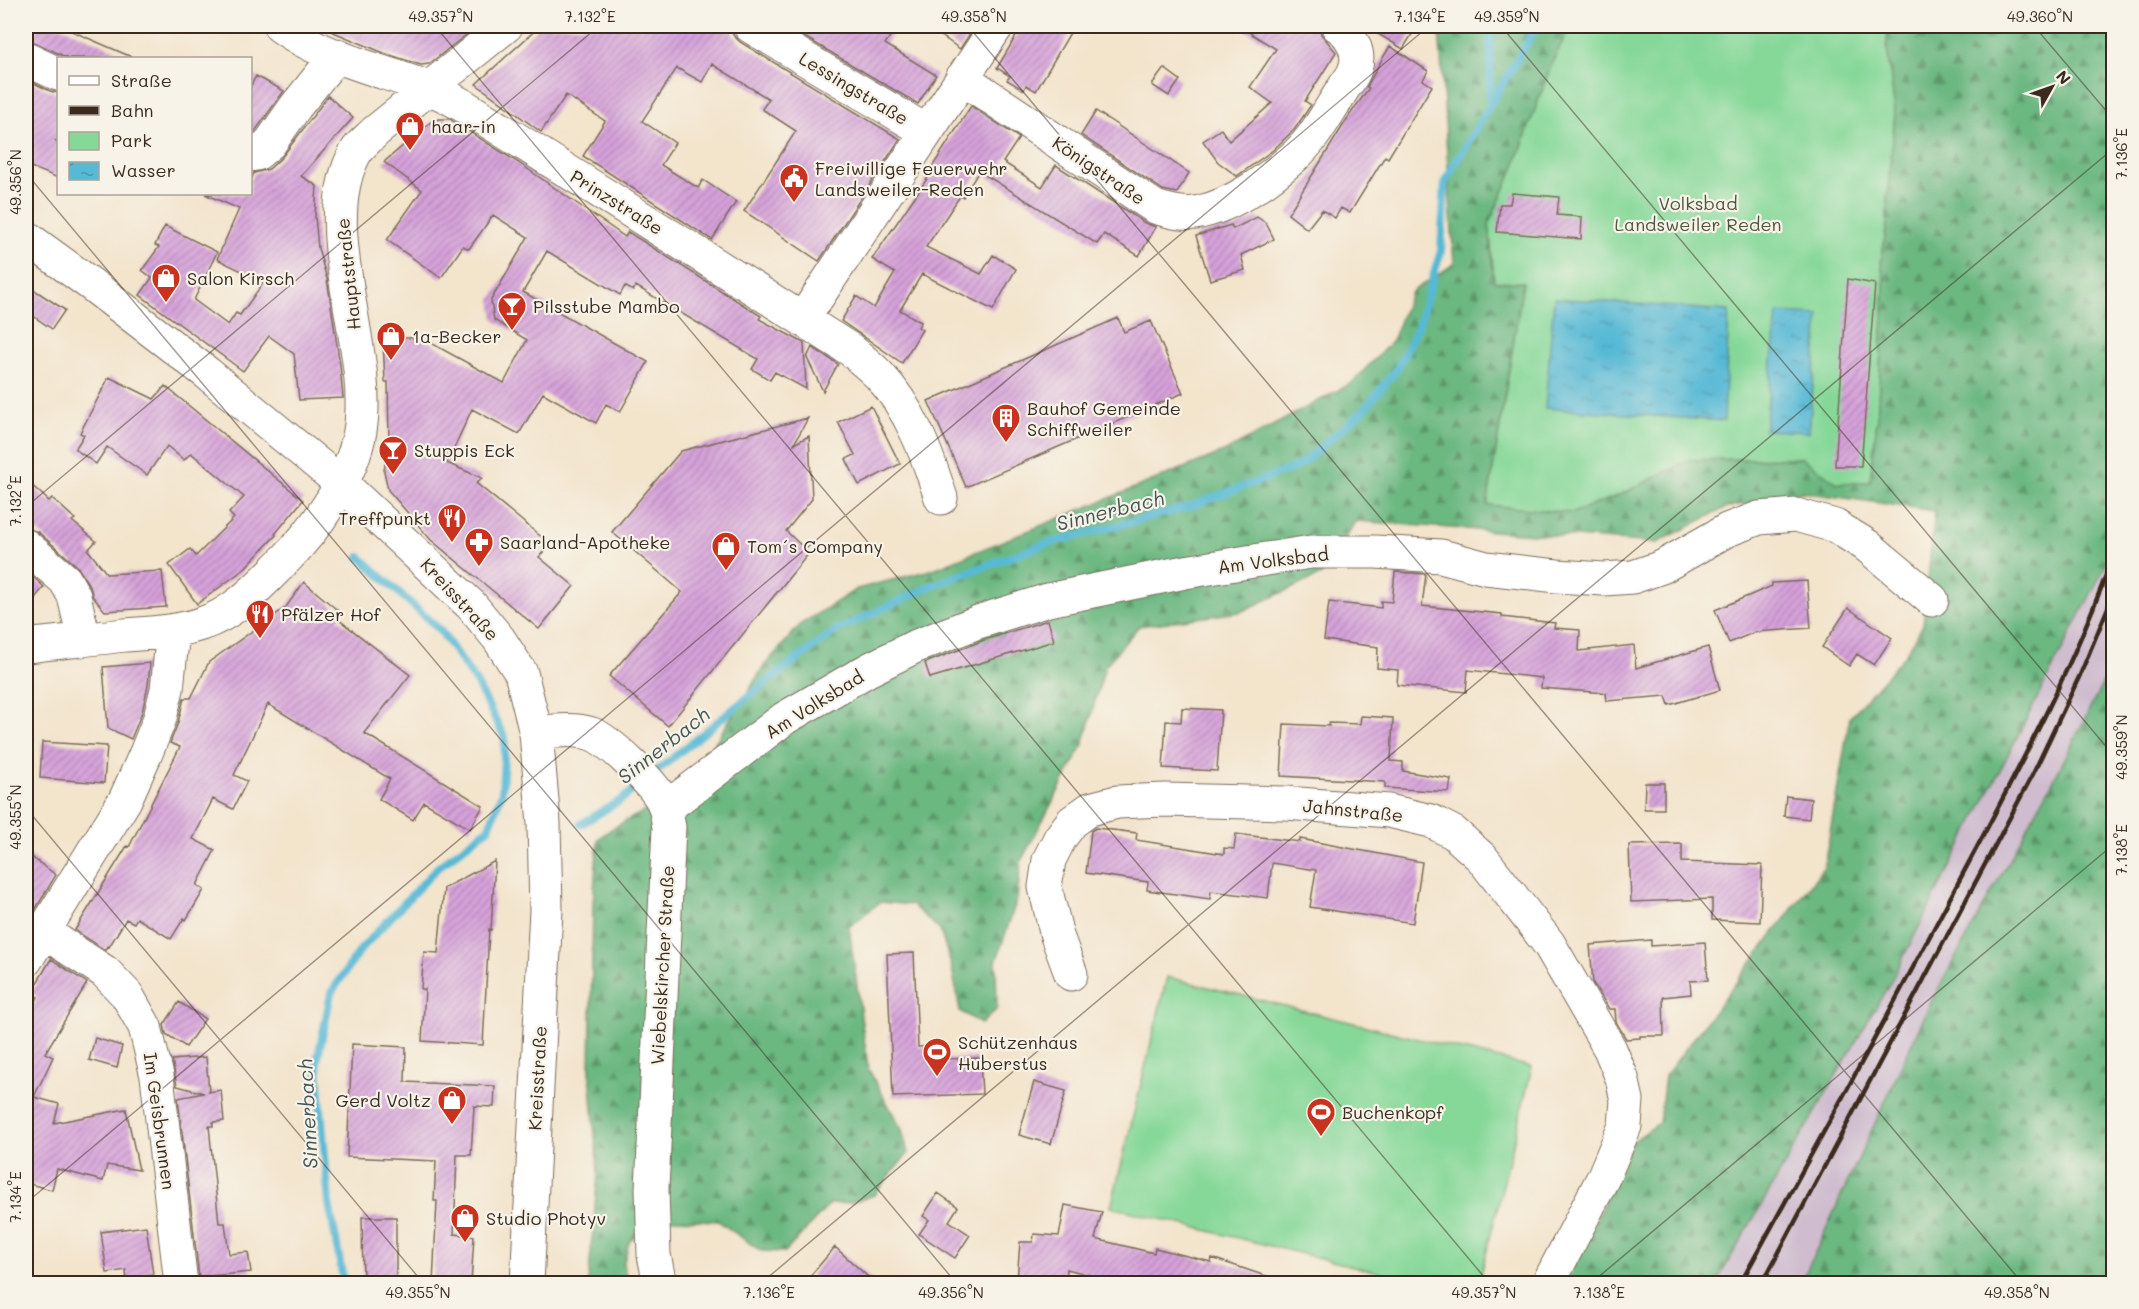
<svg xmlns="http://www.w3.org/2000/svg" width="2139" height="1309" viewBox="0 0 2139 1309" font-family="Mali,sans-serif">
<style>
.railway{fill:#cfbdcf}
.green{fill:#86d899;stroke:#60815c;stroke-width:1.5}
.forest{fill:url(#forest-firs);stroke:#547150;stroke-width:1.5}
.water{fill:url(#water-ripples);stroke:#48727a;stroke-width:1.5}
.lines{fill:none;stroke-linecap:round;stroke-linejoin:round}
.stream{stroke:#56b9d5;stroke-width:8}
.building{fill:url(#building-hatch)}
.minor-casing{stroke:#7b6b5b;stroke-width:35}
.major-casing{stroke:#7b6b5b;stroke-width:35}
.minor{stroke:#fff;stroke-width:33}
.major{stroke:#fff;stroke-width:33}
.rail{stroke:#3b2a1e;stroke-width:4.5}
.ticks{fill:none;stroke:#3b2a1e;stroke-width:1.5;stroke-opacity:0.45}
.labels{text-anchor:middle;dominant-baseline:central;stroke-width:4.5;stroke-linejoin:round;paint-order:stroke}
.street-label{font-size:18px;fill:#3b2a1e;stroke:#f7f3e8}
.poi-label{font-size:18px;fill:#3b2a1e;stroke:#f7f3e8;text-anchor:start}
.park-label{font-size:18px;fill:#4e563d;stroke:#f7f3e8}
.water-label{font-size:20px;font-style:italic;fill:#435555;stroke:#f7f3e8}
.neatline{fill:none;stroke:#3b2a1e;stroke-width:2}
.ticks-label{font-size:15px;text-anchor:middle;fill:#3b2a1e}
</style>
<defs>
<pattern id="forest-firs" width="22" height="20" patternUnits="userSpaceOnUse" patternTransform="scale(1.5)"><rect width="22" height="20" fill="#6cb881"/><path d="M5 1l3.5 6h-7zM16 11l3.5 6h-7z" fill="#5a9669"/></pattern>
<pattern id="water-ripples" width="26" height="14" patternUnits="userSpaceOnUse" patternTransform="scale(1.5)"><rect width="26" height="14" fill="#56b9d5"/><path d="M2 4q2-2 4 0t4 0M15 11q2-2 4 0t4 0" fill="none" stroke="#4897ac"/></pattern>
<pattern id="building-hatch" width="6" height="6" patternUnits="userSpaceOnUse" patternTransform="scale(1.5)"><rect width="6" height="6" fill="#d6a2da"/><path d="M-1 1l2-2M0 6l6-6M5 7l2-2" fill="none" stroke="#af84b0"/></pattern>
</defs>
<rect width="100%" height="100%" fill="#f7f3e8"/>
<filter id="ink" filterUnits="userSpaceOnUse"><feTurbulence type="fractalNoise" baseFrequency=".0167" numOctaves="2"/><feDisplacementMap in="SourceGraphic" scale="12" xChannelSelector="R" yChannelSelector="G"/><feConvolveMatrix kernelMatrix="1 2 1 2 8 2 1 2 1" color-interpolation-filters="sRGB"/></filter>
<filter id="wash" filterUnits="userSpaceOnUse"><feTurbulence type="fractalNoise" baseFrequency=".008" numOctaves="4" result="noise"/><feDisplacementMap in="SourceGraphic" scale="24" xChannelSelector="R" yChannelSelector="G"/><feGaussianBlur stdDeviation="1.35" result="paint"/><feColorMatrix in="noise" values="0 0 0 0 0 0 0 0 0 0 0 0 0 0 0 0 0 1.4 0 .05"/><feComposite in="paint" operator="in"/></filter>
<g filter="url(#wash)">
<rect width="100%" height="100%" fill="#f3e4cc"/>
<!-- railway -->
<path class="railway" d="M2113,537V663L2058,772L1932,1000L1801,1283L1716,1284L1890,983L2106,565Z"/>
<!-- green -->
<path class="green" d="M1570,26H1887V46L1895,112L1887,200V224L1881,262L1884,280L1883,317L1877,420L1870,482L1837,483L1802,458L1690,460L1622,494L1573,513L1487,506L1523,283L1494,282L1489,223L1514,168L1551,65Z
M1167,977L1532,1067L1479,1283H1422L1111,1207Z"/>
<!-- forest -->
<path class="forest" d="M1439,26H1570L1551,65L1514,168L1489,223L1494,282H1523L1487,505L1573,513L1622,494L1689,460L1802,458L1837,483L1870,482L1877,420L1883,317L1884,280L1881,262L1887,224V200L1895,112L1887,46V26H2113L2114,537L2106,565L1890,983L1716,1283H1566L1633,1141L1659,1123L1665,1076L1824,867L1850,717L1905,655L1923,625L1935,511L1803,492L1725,508L1657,543L1356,521L1321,575L1240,612L1139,626L1105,666L1083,745L1021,861L1017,899L996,962L997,1009L981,1024L960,1011L952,968L940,930L912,905L880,902L849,927L868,1068L902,1130L908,1153L874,1195L850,1203L830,1204L785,1252L761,1251L718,1221L655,1218L629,1242L623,1265L629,1283L588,1284L598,1173L590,1071L593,904L598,839L613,828L658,804L698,769L765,665L801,624L857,589L931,570L1226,451L1352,383L1392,341L1411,292L1454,264Z
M2113,663V1283H1801L1932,1000L2058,772Z"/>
<!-- water -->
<path class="water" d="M1554,298L1729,311L1724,421L1545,408Z
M1777,313L1819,315L1809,432L1765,430Z"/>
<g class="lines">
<!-- stream -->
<path class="stream" d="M1490,104L1491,26
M653,774L765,683L837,630L931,586L1042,545L1185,508L1299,466L1363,411L1397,369L1417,329L1441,251L1445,181L1537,26
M581,824L621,800L641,784
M344,1284L329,1203L317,1062L331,993L361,949L438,867L489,828L502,792L505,738L476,682L440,630L360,557"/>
</g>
<g id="blocks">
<!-- building -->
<path class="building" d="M26,26H60L134,58H68L34,42L26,40Z
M319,26H477L429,64L421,65L384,53Z
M540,26H731L733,35L740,42L900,139L819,261L744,211L796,131L762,109L769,99L712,64L702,82L677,68L642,121L675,143L661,165L698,188L703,180L736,202L712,240L583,156L605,121L566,95L541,132L476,84Z
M786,26H897L885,44L936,75L918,104Z
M927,26H975L960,49Z
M1022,26H1074L1036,91L1026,85L1024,90L1007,80L1010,76L997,68Z
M1239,26H1320L1321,34L1336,52L1305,101L1311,105L1294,130L1273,150L1237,176L1218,162L1203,141L1221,129L1229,141L1272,103L1250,87L1276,49Z
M1365,26H1364H1417L1403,49Z
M1390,46L1428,71L1423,80L1432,86L1388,158L1385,156L1350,213L1341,208L1335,218L1322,210L1307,229L1288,214L1349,116L1369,88L1367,87L1378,66Z
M1164,68L1180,80L1169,96L1152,85Z
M256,76L284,91L256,130L250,135V87Z
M26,79L50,91L58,93V142L56,141L58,144V178L26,165Z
M328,96L353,118L301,176L317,186L315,216L318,248L327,279L340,365L343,398L299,400L294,354L269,336L243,371L140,295L152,278L142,270L159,247L155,245L165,226L217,252L194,300L228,325L236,313L240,315L264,282L217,259L239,209L205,194H250V182L254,173L269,169L282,157Z
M971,106L1019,138L1003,162L1042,187L1056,165L1145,223L1156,227L1139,256L1104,234L1097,244L979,171L963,197L960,196L926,247L981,274L993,255L1016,269L993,310L922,274L900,310L921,322L918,327L922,330L902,363L841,321L856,296L874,308L895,273L872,259L929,176L927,175Z
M1096,111L1189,173L1177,193L1163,190L1081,135Z
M440,119H450L454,122L519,163L625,237L628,232L761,316L759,319L804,343L806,389L775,372L770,380L752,369L758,359L636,286L633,291L625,286L620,295L547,251L523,292L648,362L620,412L606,404L596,423L543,393L519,434L472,409L447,463L482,478L476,483L550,544L539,557L574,586L539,629L431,540L388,490L384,471L389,441L388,382H385L383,340L420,337L504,383L527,340L494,320L491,300L528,237L493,215L469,249L463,246L441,278L387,240L422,190L384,162L432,121Z
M1512,193L1559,197L1557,215L1582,217L1581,239L1497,232L1500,204H1510Z
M1257,217L1266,223L1274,239L1241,255L1245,270L1210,280L1196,236L1231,225L1233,229Z
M1848,279L1875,284L1861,466H1835Z
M33,289L65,310L52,329L26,311V300Z
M1118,318L1124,332L1151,321L1183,393L966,487L928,401Z
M812,347L838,364L823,391L807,358Z
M109,377L154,399L165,386L303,500L275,534L276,535L243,570L197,604L169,565L190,549L196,556L234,518L229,513L244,497L191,453L184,460L167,446L147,475L107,447L96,464L75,449L84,435L80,433Z
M871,406L900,464L859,485L846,459L855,455L838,422Z
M808,418L794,444L809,436L812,499L786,531L809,553L668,726L609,676L682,592L612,532L681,451Z
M26,480L49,501L52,498L75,519L72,521L96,541L88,550L107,574L162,571L166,607L105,611L93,597L90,587L77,566L38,532L26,528Z
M26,570L44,587L26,609Z
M1395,572L1426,574L1422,606L1502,614V617L1555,623L1554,628L1580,630L1579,651L1634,645L1636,668L1708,647L1720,690L1669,705L1666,696L1607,701L1606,693L1541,688L1542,678L1468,670L1466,692L1397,685L1398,670L1377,668L1378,647L1324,640L1329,602L1381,608V601L1392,602Z
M1807,581L1811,628L1755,632L1729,643L1715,610L1772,586V583Z
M304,582L342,614L338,619L410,675L364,733L483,806L470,829L424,802L413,820L379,799L390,779L268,704L234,775L247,781L233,809L213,799L193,839L215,850L197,885L204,890L186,920L184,918L171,939L137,918L134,923L126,919L109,947L107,946L105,950L75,930L127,846L129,847L180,747L170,743L178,723L184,698H191L209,662L286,607Z
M1848,608L1892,638L1874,665L1857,654L1849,666L1822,647Z
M1048,620L1054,641L930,678L925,663L984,640Z
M150,663L148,686L142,712L131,739L108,728L103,667Z
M1182,708L1221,710L1217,771L1163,768L1166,721L1181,722Z
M1361,716L1393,718L1391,761L1403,762V771L1451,779L1449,792L1385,788V782L1281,776L1284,724L1329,726V723L1360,724Z
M42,742L107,746L104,783L40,778Z
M1645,783H1664V809H1644Z
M1786,796L1811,799L1809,819L1784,816Z
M1096,828L1137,833L1136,840L1224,854V848L1234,849L1236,834L1300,842V839L1422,862L1413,923L1310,907L1316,870L1272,863L1268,898L1211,891L1210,899L1147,890L1148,882L1086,873L1091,831Z
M1682,844V862L1762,865L1760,922L1712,920V899L1631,902L1629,845Z
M26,853L56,875L26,925Z
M495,861L491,930L489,929L483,1045L422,1041L425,989H421L424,952L438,953L444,888Z
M1651,940V946L1705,942L1708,980L1690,981L1691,994L1663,997L1664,1036H1640V1038L1626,1039L1616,1022L1615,1009H1609L1593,983L1590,945Z
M914,953L918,1047L938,1046L939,1059L980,1058L982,1094L893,1097L887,954Z
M51,959L87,983L45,1053L53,1057L34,1097L59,1104L54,1123L126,1109L139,1170L107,1165L103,1181L57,1169L52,1190L26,1183V1018L38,997L31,993Z
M179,1002L205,1019L186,1047L166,1034L164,1025Z
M95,1038L122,1046L117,1068L89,1060Z
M352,1044L406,1047L405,1082L495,1086L494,1107L474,1106L471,1155H457L454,1234L474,1236L471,1284H433L437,1201H434L436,1161L347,1157Z
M206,1057L209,1092L221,1090L224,1121L213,1122V1126H209L219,1223H225L229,1254L248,1252L251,1272L199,1277L178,1098L204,1093L177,1086L172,1060Z
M1034,1082L1066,1091L1051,1144L1019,1135Z
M938,1193L958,1207L949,1221L970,1235L955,1258L919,1234L929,1220L923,1216Z
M1065,1205L1102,1212L1095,1239L1154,1253L1155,1248L1211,1262L1212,1258L1278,1280L1277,1284H1123L1067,1269L1066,1284L1017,1281L1020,1242H1033L1034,1234L1059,1236Z
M362,1217H396V1284H363Z
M146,1226L153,1274L147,1275L149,1284H127L126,1270L107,1273L101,1232Z
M835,1247L876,1284H821L811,1275Z"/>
</g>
</g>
<g filter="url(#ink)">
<use href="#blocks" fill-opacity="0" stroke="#7b6b5b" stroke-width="1.5"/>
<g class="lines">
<!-- minor casing -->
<g class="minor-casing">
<path id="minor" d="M280,26C322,57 377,69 426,87C439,92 452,99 464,106L851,350C860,358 870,366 879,375C911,409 927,454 941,498
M750,26L926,131
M26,59L58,74
M962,78L1155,207C1169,211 1185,216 1200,212C1233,205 1270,178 1295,156C1314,139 1327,114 1341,92C1345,85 1353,77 1355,69C1361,53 1351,34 1338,26
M250,155L257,154L270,143L296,106L337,55
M803,319L997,26
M26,546L65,580L74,596L84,639
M26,646C59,642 92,639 125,635C150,633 176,632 201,624C234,614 259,586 283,562C316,529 352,478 360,431C374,348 312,224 357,150C362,143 370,137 376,131L506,26
M536,733C554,731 574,728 592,734C610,741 653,783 662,800C667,809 667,818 669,827L652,1189L654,1255L660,1284
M666,808L785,718L868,670L914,647L978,622L1048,600L1185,572L1311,552H1375L1441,556L1486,568L1557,576L1604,579L1633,577L1662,567L1727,530L1759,518L1796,515L1835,526L1866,545L1932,600
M44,932L105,972L127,995L145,1027L157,1076L181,1284
M26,960L125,800L146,753L160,718L167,689L173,631
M1071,974L1057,936L1045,887L1049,860L1060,838L1072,822L1090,809L1117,802L1165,800L1286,803L1389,811L1431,821L1454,833L1482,858L1549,944L1610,1049L1622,1078L1627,1100L1625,1126L1603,1178L1548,1284"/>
</g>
<!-- major casing -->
<g class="major-casing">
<path id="major" d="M26,237L92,285L207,373L341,483L471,605L499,639L521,673L536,733L544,823L546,910L527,1284"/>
</g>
<!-- minor -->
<use href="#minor" class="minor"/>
<!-- major -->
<use href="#major" class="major"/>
<!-- rail -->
<path class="rail" d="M1740,1284C1814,1150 1888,1016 1959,881C2016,774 2074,667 2114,553
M1762,1284L2033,774L2080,675L2114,593"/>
</g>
</g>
<!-- ticks -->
<path class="ticks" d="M435,26L1490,1284M968,26L2023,1284M1501,26L2114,756M2034,26L2114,120M26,173L957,1284M26,507L599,26M26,808L424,1284M26,1203L1429,26M760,1284L2114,148M1590,1284L2114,844"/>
<!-- icons -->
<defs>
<g id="shop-pin" transform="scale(1.5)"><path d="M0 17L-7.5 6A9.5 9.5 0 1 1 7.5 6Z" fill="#c8321e" stroke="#f7f3e8"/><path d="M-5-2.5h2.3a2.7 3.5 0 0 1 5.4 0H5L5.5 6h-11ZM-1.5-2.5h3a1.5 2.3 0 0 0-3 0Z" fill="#fff"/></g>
<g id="civic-pin" transform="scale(1.5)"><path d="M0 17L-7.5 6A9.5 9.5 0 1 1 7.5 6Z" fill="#c8321e" stroke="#f7f3e8"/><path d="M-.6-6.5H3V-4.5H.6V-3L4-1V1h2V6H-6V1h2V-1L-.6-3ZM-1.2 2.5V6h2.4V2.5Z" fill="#fff"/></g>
<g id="bar-pin" transform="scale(1.5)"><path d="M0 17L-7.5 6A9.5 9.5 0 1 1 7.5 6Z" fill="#c8321e" stroke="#f7f3e8"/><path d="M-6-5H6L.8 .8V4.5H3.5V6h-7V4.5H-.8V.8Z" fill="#fff"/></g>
<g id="building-pin" transform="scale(1.5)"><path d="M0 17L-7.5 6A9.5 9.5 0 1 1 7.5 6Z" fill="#c8321e" stroke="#f7f3e8"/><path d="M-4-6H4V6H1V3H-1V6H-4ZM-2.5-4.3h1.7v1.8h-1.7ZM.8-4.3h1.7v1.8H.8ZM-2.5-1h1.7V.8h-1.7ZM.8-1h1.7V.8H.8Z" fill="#fff"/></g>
<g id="restaurant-pin" transform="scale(1.5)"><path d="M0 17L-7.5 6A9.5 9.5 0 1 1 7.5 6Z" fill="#c8321e" stroke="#f7f3e8"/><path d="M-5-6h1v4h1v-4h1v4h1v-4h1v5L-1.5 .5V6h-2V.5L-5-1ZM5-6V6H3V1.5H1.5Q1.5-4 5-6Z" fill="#fff"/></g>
<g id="pharmacy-pin" transform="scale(1.5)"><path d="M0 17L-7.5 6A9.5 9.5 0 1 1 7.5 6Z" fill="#c8321e" stroke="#f7f3e8"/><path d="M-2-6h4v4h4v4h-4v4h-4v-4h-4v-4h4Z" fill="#fff"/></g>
<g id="stadium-pin" transform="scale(1.5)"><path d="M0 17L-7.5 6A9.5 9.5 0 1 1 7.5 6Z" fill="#c8321e" stroke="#f7f3e8"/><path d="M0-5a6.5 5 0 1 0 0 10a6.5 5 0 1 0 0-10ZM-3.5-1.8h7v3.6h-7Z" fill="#fff"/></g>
</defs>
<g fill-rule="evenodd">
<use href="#shop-pin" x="410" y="126"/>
<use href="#civic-pin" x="794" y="178"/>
<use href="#shop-pin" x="166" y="278"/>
<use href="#bar-pin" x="512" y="306"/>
<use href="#shop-pin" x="391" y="336"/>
<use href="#building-pin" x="1006" y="418"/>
<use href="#bar-pin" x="393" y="450"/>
<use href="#restaurant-pin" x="452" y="518"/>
<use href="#pharmacy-pin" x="479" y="542"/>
<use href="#shop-pin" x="726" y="546"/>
<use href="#restaurant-pin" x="260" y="614"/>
<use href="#stadium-pin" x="937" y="1052"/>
<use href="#shop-pin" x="452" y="1100"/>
<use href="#stadium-pin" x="1321" y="1112"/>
<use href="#shop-pin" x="465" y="1218"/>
</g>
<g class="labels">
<!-- street labels -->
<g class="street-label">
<text transform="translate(854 88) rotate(31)">Lessingstraße</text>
<text transform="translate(1099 170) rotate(34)">Königstraße</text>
<text transform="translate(617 202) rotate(32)">Prinzstraße</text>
<text transform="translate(348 274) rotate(-96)">Hauptstraße</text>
<text transform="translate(1273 560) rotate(-7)">Am Volksbad</text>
<text transform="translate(460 599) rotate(47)">Kreisstraße</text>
<text transform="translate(814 704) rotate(-32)">Am Volksbad</text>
<text transform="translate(1353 810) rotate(6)">Jahnstraße</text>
<text transform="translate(662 965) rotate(-87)">Wiebelskircher Straße</text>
<text transform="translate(537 1078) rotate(-87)">Kreisstraße</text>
<text transform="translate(160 1121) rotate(82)">Im Geisbrunnen</text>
</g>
<!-- poi labels -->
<g class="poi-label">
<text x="431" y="126">haar-in</text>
<text x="815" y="168">Freiwillige Feuerwehr<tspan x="815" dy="21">Landsweiler-Reden</tspan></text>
<text x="187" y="278">Salon Kirsch</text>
<text x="533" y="306">Pilsstube Mambo</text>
<text x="412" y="336">1a-Becker</text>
<text x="1027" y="408">Bauhof Gemeinde<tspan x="1027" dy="21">Schiffweiler</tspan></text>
<text x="414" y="450">Stuppis Eck</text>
<text x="431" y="518" text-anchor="end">Treffpunkt</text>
<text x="500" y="542">Saarland-Apotheke</text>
<text x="747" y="546">Tom´s Company</text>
<text x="281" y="614">Pfälzer Hof</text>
<text x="958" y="1042">Schützenhaus<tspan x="958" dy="21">Huberstus</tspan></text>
<text x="431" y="1100" text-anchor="end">Gerd Voltz</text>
<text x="1342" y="1112">Buchenkopf</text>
<text x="486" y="1218">Studio Photyv</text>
</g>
<!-- park labels -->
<g class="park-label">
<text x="1698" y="203">Volksbad<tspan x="1698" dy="21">Landsweiler Reden</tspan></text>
</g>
<!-- water labels -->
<g class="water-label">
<text transform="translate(1110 510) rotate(-14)">Sinnerbach</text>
<text transform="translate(663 745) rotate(-38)">Sinnerbach</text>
<text transform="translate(307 1114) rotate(-93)">Sinnerbach</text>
</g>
</g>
<!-- margin -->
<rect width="2139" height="1309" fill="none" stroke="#f7f3e8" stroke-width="66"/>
<!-- legend -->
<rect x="57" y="57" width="195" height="138" fill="#f7f3e8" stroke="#aca397" stroke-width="1.5"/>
<rect x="69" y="76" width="30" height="9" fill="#ffffff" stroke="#aca397" stroke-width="1.5"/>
<text x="111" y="87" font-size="18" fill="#3b2a1e">Straße</text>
<rect x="69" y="106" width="30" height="9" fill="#3b2a1e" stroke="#aca397" stroke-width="1.5"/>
<text x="111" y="117" font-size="18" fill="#3b2a1e">Bahn</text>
<rect x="69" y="132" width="30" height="18" fill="#86d899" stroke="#aca397" stroke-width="1.5"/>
<text x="111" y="147" font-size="18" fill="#3b2a1e">Park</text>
<rect x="69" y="162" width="30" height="18" fill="url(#water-ripples)" stroke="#aca397" stroke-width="1.5"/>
<text x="111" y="177" font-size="18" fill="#3b2a1e">Wasser</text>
<!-- north arrow -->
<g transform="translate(2052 87) rotate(50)" stroke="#f7f3e8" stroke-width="4.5" paint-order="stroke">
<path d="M0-4.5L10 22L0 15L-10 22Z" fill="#3b2a1e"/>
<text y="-9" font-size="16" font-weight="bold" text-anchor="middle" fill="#3b2a1e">N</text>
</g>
<rect x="33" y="33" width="2073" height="1243" class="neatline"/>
<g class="ticks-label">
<text x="441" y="22">49.357°N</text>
<text x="590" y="22">7.132°E</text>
<text x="974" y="22">49.358°N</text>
<text x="1420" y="22">7.134°E</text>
<text x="1507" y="22">49.359°N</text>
<text x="2040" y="22">49.360°N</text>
<text transform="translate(2122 154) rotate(-90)" y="5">7.136°E</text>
<text transform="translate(16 182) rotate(-90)" y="5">49.356°N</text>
<text transform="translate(16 501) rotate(-90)" y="5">7.132°E</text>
<text transform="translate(2122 747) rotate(-90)" y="5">49.359°N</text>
<text transform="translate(16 817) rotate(-90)" y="5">49.355°N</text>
<text transform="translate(2122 850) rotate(-90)" y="5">7.138°E</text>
<text transform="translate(16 1197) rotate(-90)" y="5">7.134°E</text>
<text x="418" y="1298">49.355°N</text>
<text x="769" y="1298">7.136°E</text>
<text x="951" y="1298">49.356°N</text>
<text x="1484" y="1298">49.357°N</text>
<text x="1599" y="1298">7.138°E</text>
<text x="2017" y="1298">49.358°N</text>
</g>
</svg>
